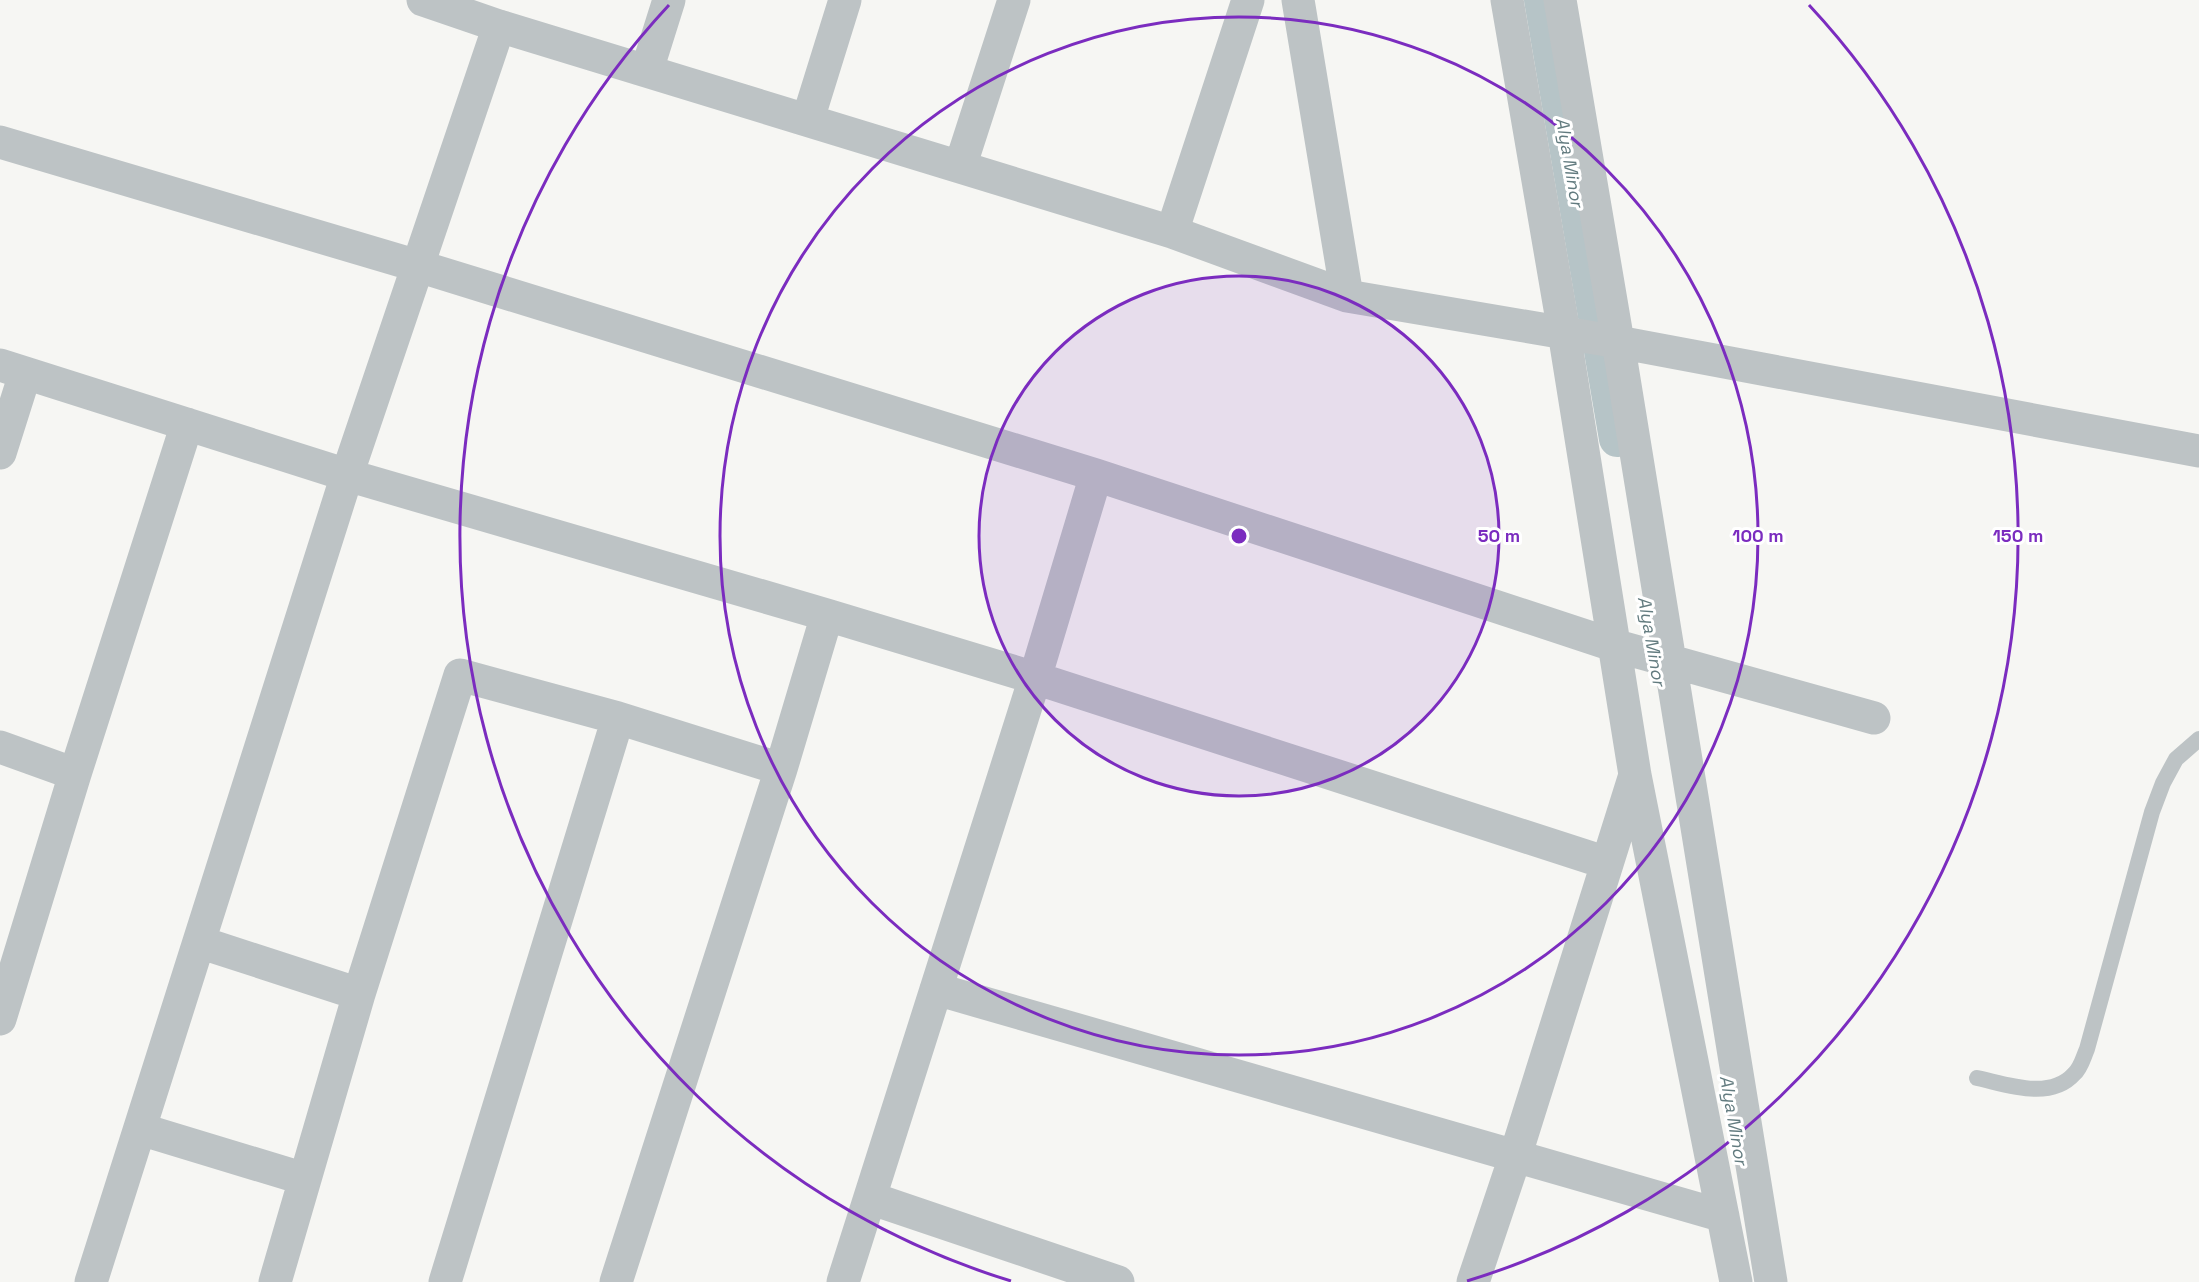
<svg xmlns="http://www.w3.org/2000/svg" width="2199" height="1282" viewBox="0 0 2199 1282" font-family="'Space Grotesk',sans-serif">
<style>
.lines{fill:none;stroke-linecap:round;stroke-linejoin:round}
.canal{stroke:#b6c4c7;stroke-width:36}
.service{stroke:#bdc3c5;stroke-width:16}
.minor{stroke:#bdc3c5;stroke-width:33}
.ring{fill:none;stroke:#7b2cbf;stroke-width:3}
.labels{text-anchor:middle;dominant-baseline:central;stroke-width:6;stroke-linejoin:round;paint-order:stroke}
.water-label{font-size:18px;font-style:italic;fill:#627b7f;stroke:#fff}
.centre{fill:#7b2cbf;stroke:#fff;stroke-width:3}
.ring-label{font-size:18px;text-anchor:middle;font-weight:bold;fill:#7b2cbf;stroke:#fff;stroke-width:6;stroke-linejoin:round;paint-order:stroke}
</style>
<rect width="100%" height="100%" fill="#f6f6f3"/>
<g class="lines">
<!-- canal -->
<path class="canal" d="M1542,0L1617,439"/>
<!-- service -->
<path class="service" d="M1977,1078C2006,1084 2050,1101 2074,1074C2081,1068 2083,1058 2087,1049L2152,812L2163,783L2176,759L2199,739"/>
<!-- minor -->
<path class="minor" d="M423,0L499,26L1172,232L1347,296L1618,342L2199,451
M1298,0L1347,296
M1507,0L1564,332L1635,775L1736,1282
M1560,0L1618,342L1771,1282
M647,70L669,0
M808,119L845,0
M0,142L418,266L1096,475L1613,645L1874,718
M960,167L1014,0
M1172,232L1248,0
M0,365L347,475L827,615L1035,678L1607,863
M0,453L25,374
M0,747L75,774
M199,942L359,994
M936,989L1723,1216
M0,1019L75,774L187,424
M140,1129L305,1179
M870,1198L1118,1282
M91,1282L347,475L499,26
M275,1282L359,994L460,675L618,718L781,769
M445,1282L618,718
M616,1282L781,769L827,615
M843,1282L1035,678L1096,475
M1473,1282L1515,1157L1634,778"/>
</g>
<!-- distance rings -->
<circle cx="1239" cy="536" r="260" fill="#7b2cbf" fill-opacity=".12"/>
<g class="ring">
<circle cx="1239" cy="536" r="260"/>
<circle cx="1239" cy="536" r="519"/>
<path d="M1011 1281A779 779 0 0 1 669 5M1809 5A779 779 0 0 1 1467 1281"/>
</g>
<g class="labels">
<!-- water labels -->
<g class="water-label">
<text transform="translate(1570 162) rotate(80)">Alya Minor</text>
<text transform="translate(1652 641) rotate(80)">Alya Minor</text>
<text transform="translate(1734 1120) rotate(80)">Alya Minor</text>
</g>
</g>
<circle cx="1239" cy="536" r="9" class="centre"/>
<g class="ring-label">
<text x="1499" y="542">50 m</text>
<text x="1758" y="542">100 m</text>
<text x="2018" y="542">150 m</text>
</g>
</svg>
